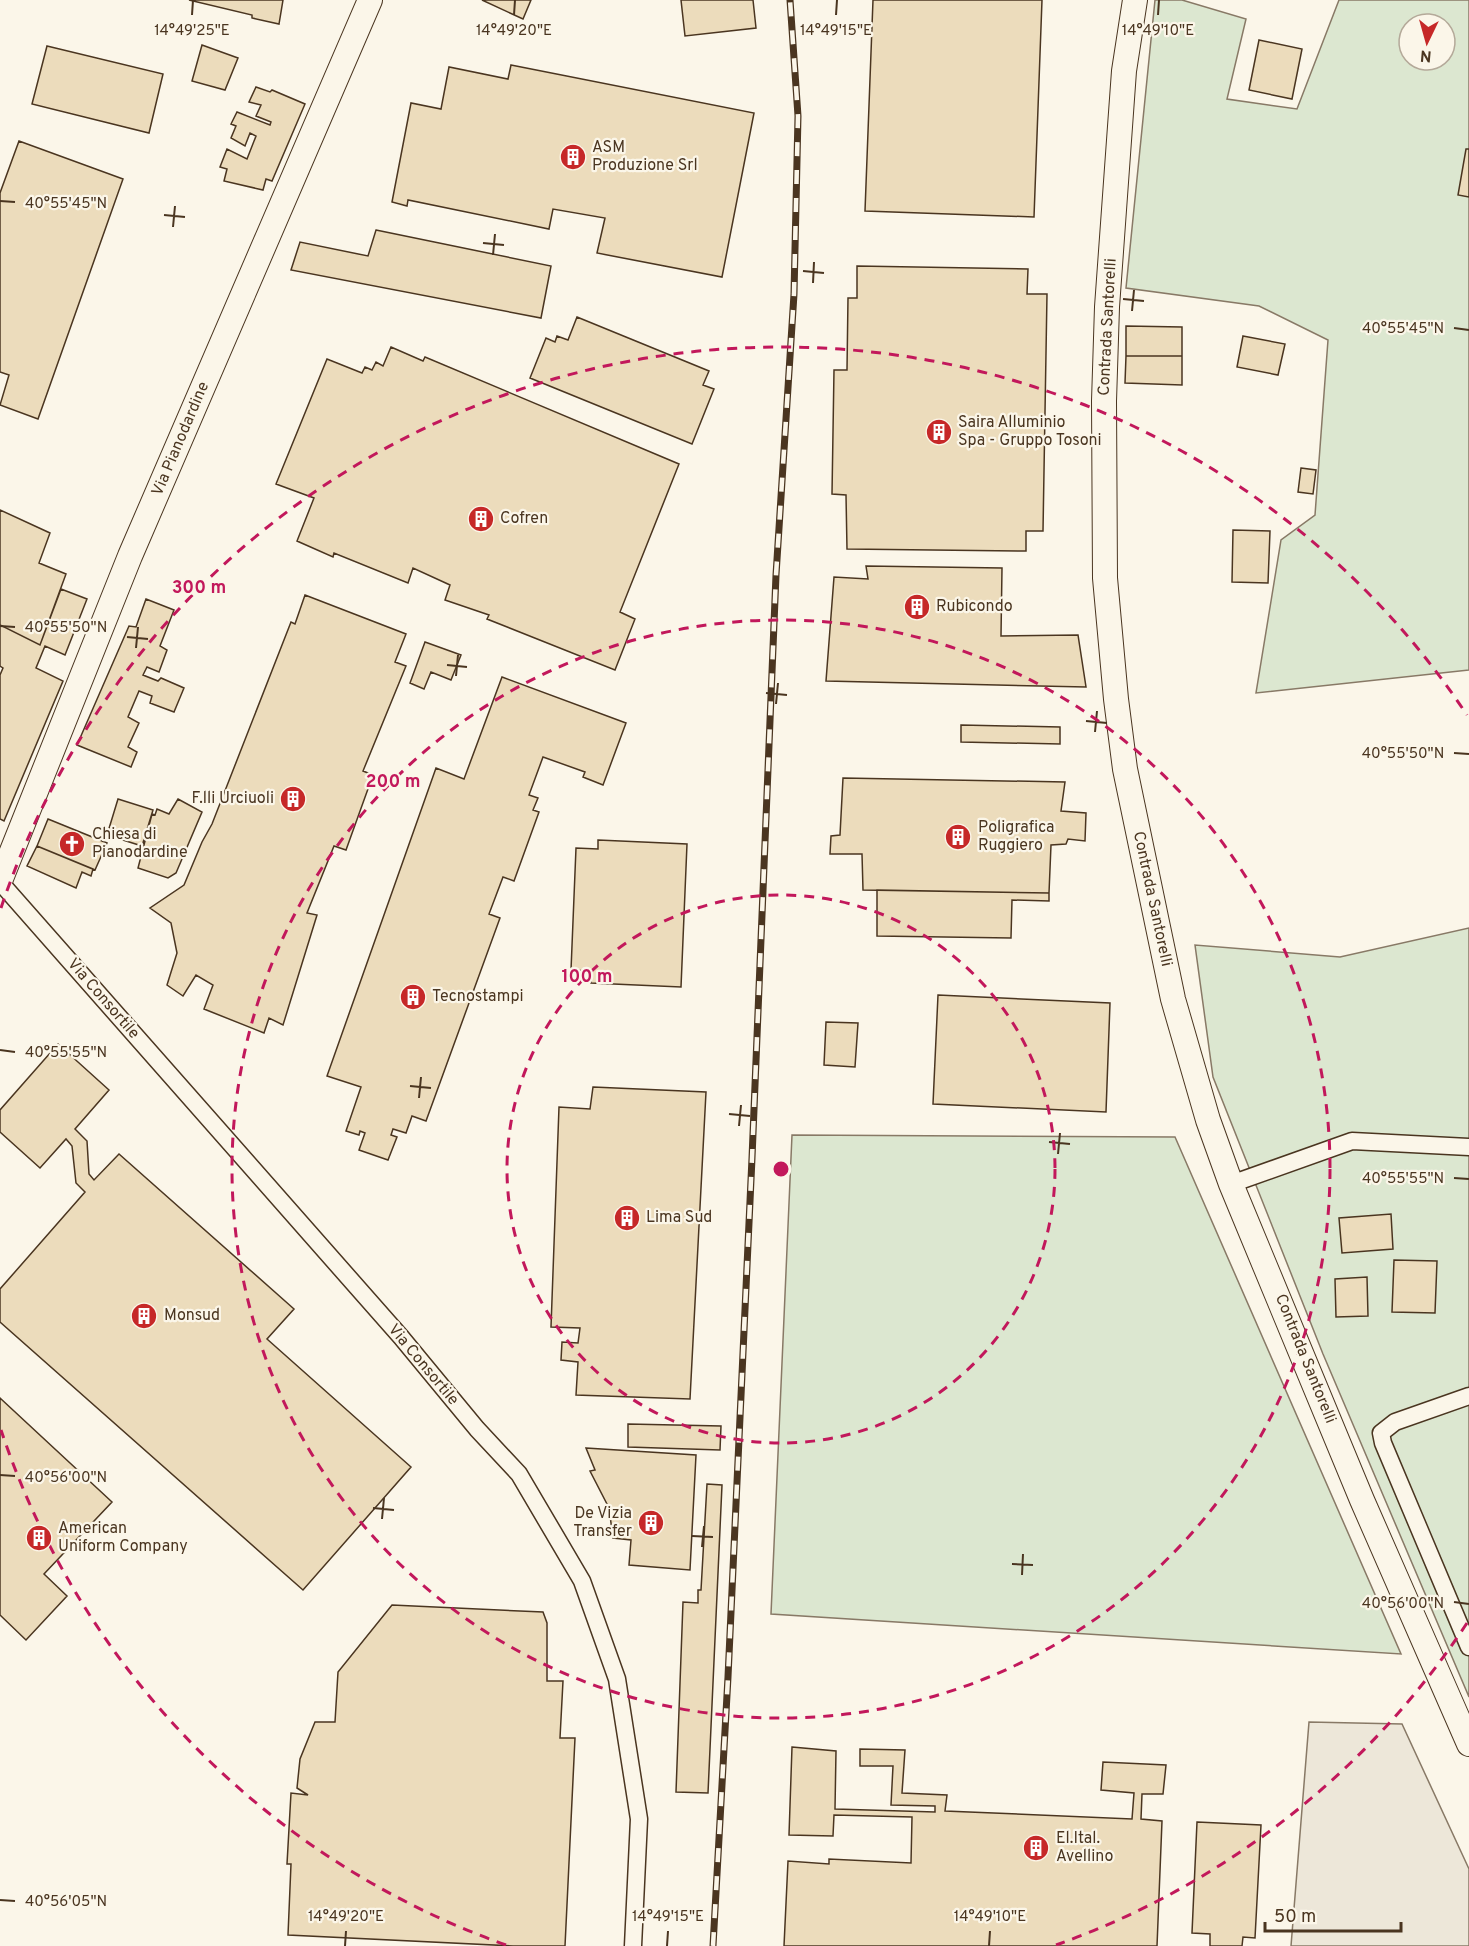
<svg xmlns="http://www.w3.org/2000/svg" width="1469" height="1946" viewBox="0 0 1469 1946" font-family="Overpass,sans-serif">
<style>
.green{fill:#dce7d0;stroke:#887966;stroke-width:1.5;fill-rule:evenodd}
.parking{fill:#ede7d9;stroke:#887966;stroke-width:1.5}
.building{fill:#ecdcbc;stroke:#4a3520;stroke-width:1.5}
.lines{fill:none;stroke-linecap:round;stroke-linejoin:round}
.street-casing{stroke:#4a3520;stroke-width:19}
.secondary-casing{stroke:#4a3520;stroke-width:26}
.street{stroke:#fbf6e9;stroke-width:16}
.secondary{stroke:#fbf6e9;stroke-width:24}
.rail-casing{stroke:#4a3520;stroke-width:7}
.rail{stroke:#fbf6e9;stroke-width:4.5;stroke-dasharray:14;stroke-linecap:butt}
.ticks{fill:none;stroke:#4a3520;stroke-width:2}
.ring{fill:none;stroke:#c2185b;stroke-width:3;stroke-dasharray:10 8}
.labels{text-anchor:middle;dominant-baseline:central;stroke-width:4.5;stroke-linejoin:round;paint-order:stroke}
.poi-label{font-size:16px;fill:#4a3520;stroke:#fbf6e9;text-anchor:start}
.street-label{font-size:16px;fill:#4a3520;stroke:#fbf6e9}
.ticks-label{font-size:15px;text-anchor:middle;fill:#4a3520;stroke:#fbf6e9;stroke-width:4.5;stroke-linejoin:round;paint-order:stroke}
.centre{fill:#c2185b;stroke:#fbf6e9;stroke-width:3}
.ring-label{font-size:18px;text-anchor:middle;font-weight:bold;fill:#c2185b;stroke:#fbf6e9;stroke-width:4.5;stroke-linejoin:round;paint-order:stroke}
</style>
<rect width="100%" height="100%" fill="#fbf6e9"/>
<!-- green -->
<path class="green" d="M1155,0H1182L1246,19L1227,99L1297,109L1339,0H1469V670L1256,693L1281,540L1315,515L1328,340L1259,306L1126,288ZM1409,24H1445V60H1409Z
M1469,928V1697L1323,1354L1213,1077L1195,945L1340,957Z
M792,1135L1175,1137L1401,1654L771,1614Z"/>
<!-- parking -->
<path class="parking" d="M1309,1722L1402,1724L1469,1869V1946H1291Z"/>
<!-- building -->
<path class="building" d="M189,0H283L279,24L252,18V15Z
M482,0H531L523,19Z
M681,0H753L756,28L685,36Z
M873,0H1042L1034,217L865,211Z
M1259,40L1302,49L1292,99L1249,90Z
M202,45L238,58L225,90L192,81Z
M47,46L163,74L149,133L32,104Z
M511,65L754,113L722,277L597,253L605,218L553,209L549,229L408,200L407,206L392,202L411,103L441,109L449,67L508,79Z
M256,87L270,92L272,90L305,104L272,181L266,179L263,190L224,181L227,169L220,167L227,149L247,159L256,136L250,133L245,146L231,138L236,126L231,124L237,112L270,125L271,122L256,116L261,105L249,102Z
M19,141L123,179L38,419L0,405L9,375L0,372V193Z
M1466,149H1469V197L1458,195Z
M376,230L551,266L541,318L291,270L300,242L368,256Z
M857,266L1028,269L1027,294H1047L1043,531H1026V551L847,549L846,495L832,494L834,370H847L848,298H857Z
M577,317L709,371L703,385L714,389L692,444L530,378L546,338L555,342L557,336L568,340Z
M1126,326L1182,327V356H1126Z
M1243,336L1285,344L1278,375L1237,367Z
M391,347L423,361L425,357L679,464L620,612L635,619L615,670L487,619L489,615L445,600L450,585L413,568L408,583L334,553L333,557L297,541L314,498L276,484L327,359L362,373L365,367L372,370L376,362L383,366Z
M1126,356H1182V385L1125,383Z
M1301,468L1316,470L1313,494L1298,492Z
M0,510L50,533L39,563L66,574L40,645L0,625Z
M1233,530L1270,531L1268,583L1232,582Z
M866,566L1002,568L1001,636L1078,635L1086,687L826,681L834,577L868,579Z
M61,589L87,599L65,655L45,646L36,668L63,681L4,821L0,819V675L3,668L0,666V625L40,645Z
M305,595L406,634L395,662L406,666L363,771L373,775L346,850L334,846L307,913L317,915L283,1025L269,1018L264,1033L204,1009L213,985L196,975L183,996L167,985L177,953L171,923L150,908L184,885L202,842L212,824L291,622L295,624Z
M146,599L174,610L160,646L167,650L159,672L147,667L143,675L158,681L161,678L184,688L174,712L150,703L152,696L139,691L128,717L139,723L128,747L137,752L131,767L77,745L129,626L136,627Z
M425,642L461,655L451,680L431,672L424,689L410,683Z
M502,677L626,723L603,785L583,777L585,772L543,757L529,795L538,798L533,810L539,812L514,881L503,877L489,914L500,918L426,1121L412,1116L406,1133L393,1129L391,1135L397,1137L388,1160L359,1150L365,1133L360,1131L359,1135L346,1131L361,1087L327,1076L436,768L464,779Z
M961,725L1060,727V744L961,742Z
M843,778L1065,782L1061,811L1086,813L1085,841L1068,839L1066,844L1051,845L1049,893L863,890L862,854H830L831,836L840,835Z
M118,799L153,810L142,846L107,835Z
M178,799L202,812L176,873L168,878L138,868L152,814L155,815L157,809L169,814Z
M48,819L107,843L95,870L37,846Z
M598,840L687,844L681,987L591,983V971L571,970L576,848L598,849Z
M37,846L93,869L91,876L82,872L76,888L27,866Z
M877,890L1049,893V901L1012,900L1011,938L877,936Z
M938,995L1110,1003L1106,1112L933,1104Z
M826,1022L858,1023L855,1067L824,1065Z
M58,1044L109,1090L75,1129L87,1141L89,1174L94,1180L119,1154L294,1309L267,1339L411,1467L303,1590L0,1322V1289L85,1192L76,1183L72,1146L66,1139L40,1168L0,1132V1110Z
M593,1087L706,1092L690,1399L576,1395L578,1362L561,1360L562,1342L578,1343L580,1328L551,1327L559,1107L590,1109Z
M1391,1214L1393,1249L1342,1253L1339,1218Z
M1394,1260L1437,1261L1435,1313L1392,1312Z
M1367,1277L1368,1316L1336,1317L1335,1279Z
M0,1398L112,1502L44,1574L67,1596L26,1640L0,1615Z
M628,1424L721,1426L720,1450L628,1447Z
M586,1448L696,1455L690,1570L629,1565L631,1540L613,1538L609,1508L590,1471L595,1470Z
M707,1484L722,1485L708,1793L676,1792L683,1602L698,1603V1590H701Z
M392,1605L543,1612L547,1623V1681H563L560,1738H575L565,1946H513L288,1935L291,1864H287L291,1793L308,1795L297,1788L300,1759L315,1722H335L338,1672Z
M792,1747L836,1751L835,1809L935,1812V1806L891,1805L893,1766H860V1749L905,1750L902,1793L947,1795L945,1811L1132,1819L1134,1793L1101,1790L1103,1762L1166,1765L1163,1794H1142L1141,1819L1162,1821L1157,1946H784L788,1861L829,1864V1859L911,1863L912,1817L834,1815L833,1836L789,1835Z
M1197,1822L1261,1825L1255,1938L1243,1937L1242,1946H1210V1934L1192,1933Z"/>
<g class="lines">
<!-- street casing -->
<g class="street-casing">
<path id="street" d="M0,882L401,1337L477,1429L519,1474L582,1581L617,1679L639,1819L633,1946
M1231,1184L1352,1141L1469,1147
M1469,1396L1395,1422L1381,1433L1383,1443L1469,1647"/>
</g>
<!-- secondary casing -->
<g class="secondary-casing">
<path id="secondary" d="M1135,0L1124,71L1107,307L1104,401L1105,578L1116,699L1125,769L1173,999L1208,1120L1231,1184L1362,1500L1469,1744
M0,881L130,556L370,0"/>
</g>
<!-- street -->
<use href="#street" class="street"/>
<!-- secondary -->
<use href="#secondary" class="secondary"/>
<!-- rail casing -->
<g class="rail-casing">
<path id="rail" d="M713,1946L728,1677L752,1158L776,575L794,294L798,116L790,0"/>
</g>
<!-- rail -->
<use href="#rail" class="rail"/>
</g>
<!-- ticks -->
<path class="ticks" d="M192,15L193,0M514,15L515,0M836,15L837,0M1158,15L1159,0M0,201L15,202M164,215L185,217M173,227L175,206M483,243L504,245M493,255L495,234M803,271L824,273M813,283L814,262M1123,299L1144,301M1132,311L1134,290M1454,328L1469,330M0,626L15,627M127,637L148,639M136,648L138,627M447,665L467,667M456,676L458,655M766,693L787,695M776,704L778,683M1086,721L1107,723M1095,732L1097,711M1454,753L1469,754M0,1050L15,1052M410,1086L431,1088M419,1098L421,1077M729,1114L750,1116M739,1126L741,1105M1049,1142L1070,1144M1058,1154L1060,1133M1454,1178L1469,1179M0,1475L15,1476M373,1508L394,1510M382,1519L384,1498M692,1536L713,1537M702,1547L704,1526M1012,1564L1033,1565M1022,1575L1023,1554M1454,1602L1469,1604M0,1900L15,1901M345,1946L346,1931M667,1946L668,1931M989,1946L990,1931"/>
<!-- distance rings -->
<g class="ring">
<circle cx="781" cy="1169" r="274"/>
<circle cx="781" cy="1169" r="549"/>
<path d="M1467 1623A823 823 0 0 1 1056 1945M506 1945A823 823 0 0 1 1 1430M1 908A823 823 0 0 1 1467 715"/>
</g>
<!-- icons -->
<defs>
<g id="building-disc" transform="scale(1.35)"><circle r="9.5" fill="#c62828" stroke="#fbf6e9"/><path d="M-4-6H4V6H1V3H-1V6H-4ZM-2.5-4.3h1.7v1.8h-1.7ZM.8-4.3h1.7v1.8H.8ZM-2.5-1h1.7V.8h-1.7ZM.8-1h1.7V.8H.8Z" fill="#fff"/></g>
<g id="church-disc" transform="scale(1.35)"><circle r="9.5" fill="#c62828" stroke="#fbf6e9"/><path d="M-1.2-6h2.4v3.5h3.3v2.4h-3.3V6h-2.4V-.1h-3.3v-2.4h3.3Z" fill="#fff"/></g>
</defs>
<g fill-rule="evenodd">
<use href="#building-disc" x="573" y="157"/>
<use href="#building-disc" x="939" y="432"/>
<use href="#building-disc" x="481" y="519"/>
<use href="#building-disc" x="917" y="607"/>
<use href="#building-disc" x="293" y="799"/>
<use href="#building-disc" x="958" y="837"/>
<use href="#church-disc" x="72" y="844"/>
<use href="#building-disc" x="413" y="997"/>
<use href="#building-disc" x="627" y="1218"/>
<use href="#building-disc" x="144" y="1316"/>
<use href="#building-disc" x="651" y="1523"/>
<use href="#building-disc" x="39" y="1538"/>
<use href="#building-disc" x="1036" y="1848"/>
</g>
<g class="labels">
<!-- poi labels -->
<g class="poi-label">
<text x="592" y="148">ASM<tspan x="592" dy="18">Produzione Srl</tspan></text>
<text x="958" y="423">Saira Alluminio<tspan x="958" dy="18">Spa - Gruppo Tosoni</tspan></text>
<text x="500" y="519">Cofren</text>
<text x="936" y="607">Rubicondo</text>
<text x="274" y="799" text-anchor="end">F.lli Urciuoli</text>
<text x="978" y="828">Poligrafica<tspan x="978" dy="18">Ruggiero</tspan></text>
<text x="92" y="835">Chiesa di<tspan x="92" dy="18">Pianodardine</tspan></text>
<text x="432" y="997">Tecnostampi</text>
<text x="646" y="1218">Lima Sud</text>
<text x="164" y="1316">Monsud</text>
<text x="632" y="1514" text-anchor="end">De Vizia<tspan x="632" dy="18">Transfer</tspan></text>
<text x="58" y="1529">American<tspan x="58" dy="18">Uniform Company</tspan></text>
<text x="1056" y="1839">El.Ital.<tspan x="1056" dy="18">Avellino</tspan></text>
</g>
<!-- street labels -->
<g class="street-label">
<text transform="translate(1108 327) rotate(-87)">Contrada Santorelli</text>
<text transform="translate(181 439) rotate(-67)">Via Pianodardine</text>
<text transform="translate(1152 899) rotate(78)">Contrada Santorelli</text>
<text transform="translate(103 999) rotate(49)">Via Consortile</text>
<text transform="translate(1305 1359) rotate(68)">Contrada Santorelli</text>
<text transform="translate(423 1365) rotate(50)">Via Consortile</text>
</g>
</g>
<g class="ticks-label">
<text x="192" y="35">14°49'25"E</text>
<text x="514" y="35">14°49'20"E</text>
<text x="836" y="35">14°49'15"E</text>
<text x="1158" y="35">14°49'10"E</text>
<text x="66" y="208">40°55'45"N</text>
<text x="1403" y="333">40°55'45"N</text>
<text x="66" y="632">40°55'50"N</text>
<text x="1403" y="758">40°55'50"N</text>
<text x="66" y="1057">40°55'55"N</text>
<text x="1403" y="1183">40°55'55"N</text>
<text x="66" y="1482">40°56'00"N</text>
<text x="1403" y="1608">40°56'00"N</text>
<text x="66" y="1906">40°56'05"N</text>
<text x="346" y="1921">14°49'20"E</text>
<text x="668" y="1921">14°49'15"E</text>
<text x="990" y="1921">14°49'10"E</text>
</g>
<circle cx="781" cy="1169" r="9" class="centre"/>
<g class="ring-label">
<text x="199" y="593">300 m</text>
<text x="393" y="787">200 m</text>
<text x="587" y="982">100 m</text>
</g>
<!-- north arrow -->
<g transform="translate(1427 42) rotate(185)"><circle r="28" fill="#fbf6e9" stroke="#b4a999" stroke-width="1.5"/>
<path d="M0-4.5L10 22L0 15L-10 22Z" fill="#c62828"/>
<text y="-9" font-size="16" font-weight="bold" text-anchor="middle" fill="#4a3520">N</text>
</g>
<!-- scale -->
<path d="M1265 1922v9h136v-9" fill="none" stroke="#4a3520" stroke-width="3"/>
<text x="1274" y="1922" font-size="18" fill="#4a3520" stroke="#fbf6e9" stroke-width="4.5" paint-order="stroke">50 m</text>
</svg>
